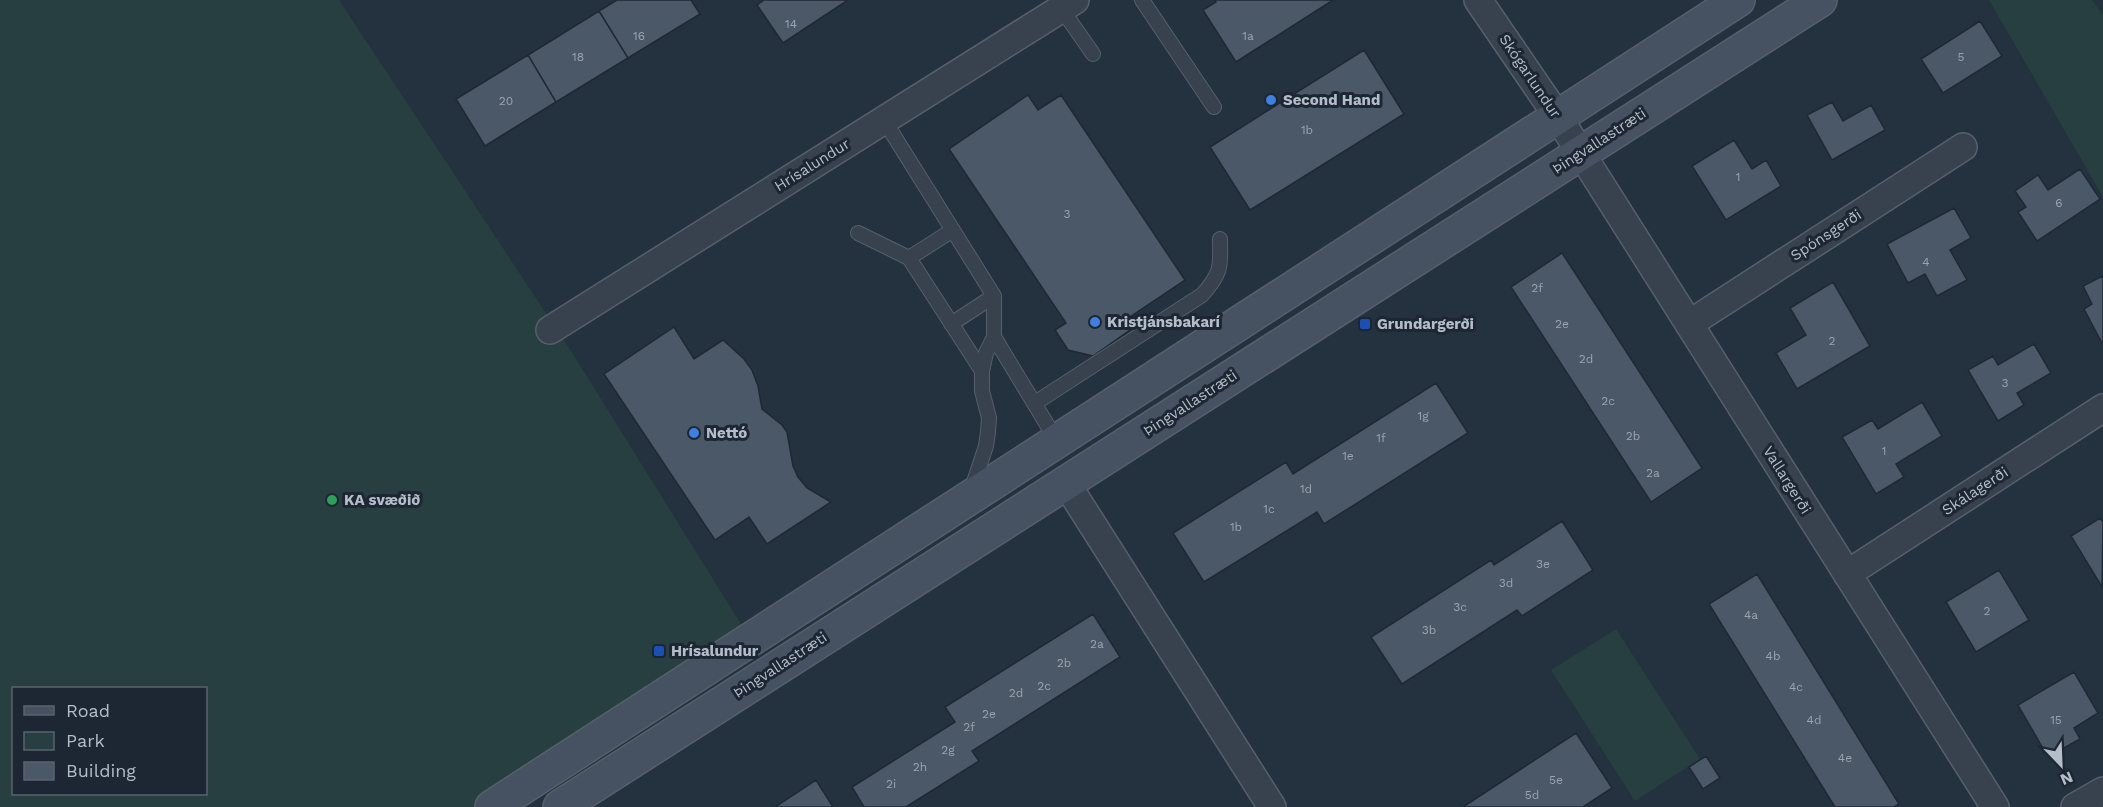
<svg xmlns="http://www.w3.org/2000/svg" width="2103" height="807" viewBox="0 0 2103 807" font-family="'Work Sans',sans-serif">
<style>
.green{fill:#273f40;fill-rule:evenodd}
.building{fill:#4b5867;stroke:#1f2935;stroke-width:1.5}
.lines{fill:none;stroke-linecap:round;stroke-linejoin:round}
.service-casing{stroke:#56606c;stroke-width:16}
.minor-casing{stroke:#56606c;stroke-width:30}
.secondary-casing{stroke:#56606c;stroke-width:36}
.service{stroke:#38424e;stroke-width:14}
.minor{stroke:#38424e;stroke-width:27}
.secondary{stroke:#465261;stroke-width:33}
.shop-dot{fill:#3f7fe0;stroke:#1d2733;stroke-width:2}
.transit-dot{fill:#1a4fb4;stroke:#1d2733;stroke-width:2}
.leisure-dot{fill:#2e9e5b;stroke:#1d2733;stroke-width:2}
.labels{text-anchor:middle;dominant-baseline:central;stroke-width:6;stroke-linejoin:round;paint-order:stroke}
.number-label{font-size:12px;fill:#9aa4b0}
.street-label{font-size:15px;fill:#b4bdc9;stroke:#1d2733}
.poi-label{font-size:15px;font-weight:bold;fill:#b4bdc9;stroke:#1d2733;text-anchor:start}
</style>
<rect width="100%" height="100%" fill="#24313e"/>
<!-- green -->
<path class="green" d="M0,0H339L573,354L754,645L492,807H0ZM14,688H206V794H14Z
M1989,0H2092L2103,15V197Z
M1616,629L1700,759L1635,801L1551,670Z"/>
<!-- building -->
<path class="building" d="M617,0H691L700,14L628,58L599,11Z
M764,0H848L783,43L757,5Z
M1215,0H1333L1236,62L1203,10L1216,2Z
M599,11L628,58L556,102L528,55Z
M1980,21L2002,56L1943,93L1921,59Z
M1364,50L1404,114L1250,210L1210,147Z
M528,55L556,102L485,146L456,99Z
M1028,95L1038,110L1061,95L1185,280L1124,321L1130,330L1093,356L1068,350L1055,330L1066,323L949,149Z
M1832,102L1843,121L1871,105L1885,130L1832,160L1807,115Z
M1734,140L1752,169L1766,160L1781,186L1726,220L1692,166Z
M2080,169L2100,199L2037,241L2018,212L2026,207L2015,191L2038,175L2048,190Z
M1954,208L1971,238L1950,250L1967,280L1937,296L1925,274L1908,283L1887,244Z
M1562,253L1702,468L1651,502L1511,287Z
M2103,276V342L2102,343L2084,309L2092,304L2083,286Z
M1833,282L1870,346L1797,389L1776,353L1806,335L1790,308Z
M674,327L694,359L723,340L744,359L752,370L758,386L762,409L782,425L787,432L793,466L798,477L807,488L831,502L767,544L749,517L715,540L604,374Z
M2034,344L2051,373L2017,393L2024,405L1998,421L1968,370L1993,356L1998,365Z
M1436,383L1468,433L1324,524L1317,512L1204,582L1173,533L1286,462L1293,474Z
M1922,402L1942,436L1896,464L1904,477L1876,494L1842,437L1872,420L1878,429Z
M2100,518L2103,522L2102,587L2071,536Z
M1562,521L1593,570L1522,616L1517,610L1402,684L1371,637L1491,560L1494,565Z
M1999,570L2029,620L1976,652L1946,602Z
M1757,574L1899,804L1894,807H1835L1709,604Z
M1093,614L1120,657L972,751L979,761L906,807H864L852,787L955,722L945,707Z
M2074,672L2098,713L2074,728L2080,739L2048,757L2018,705Z
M1576,733L1612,788L1583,807H1463Z
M1706,756L1720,778L1703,789L1689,767Z
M816,780L833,807H775Z"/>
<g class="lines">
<!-- service casing -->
<g class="service-casing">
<path id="service" d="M1142,0L1214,107
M1061,8L1093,54
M884,120L994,296V337L986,353L982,371V391L989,418L988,432L986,446L971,491
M858,233L909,258L982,371
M909,258L953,230
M951,324L994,296
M994,337L1057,441
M1035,403L1202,295C1221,274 1221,267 1220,239"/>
</g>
<!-- minor casing -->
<g class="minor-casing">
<path id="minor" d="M1478,0L1558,117L1995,807
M1689,324L1963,147
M550,330L1075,0
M1066,483L1272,807
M1847,574L2103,408
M2075,807L2103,791"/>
</g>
<!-- secondary casing -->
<g class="secondary-casing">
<path id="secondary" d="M492,807L1738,0
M560,807L1820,0"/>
</g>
<!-- service -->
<use href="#service" class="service"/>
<!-- minor -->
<use href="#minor" class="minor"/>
<!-- secondary -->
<use href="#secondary" class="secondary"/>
</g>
<!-- markers -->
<g class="shop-dot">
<circle cx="1271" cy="100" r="6"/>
<circle cx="1095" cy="322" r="6"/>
<circle cx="694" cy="433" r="6"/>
</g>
<g class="transit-dot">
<rect x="1359" y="318" width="12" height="12" rx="3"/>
<rect x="653" y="645" width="12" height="12" rx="3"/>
</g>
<circle class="leisure-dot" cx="332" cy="500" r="6"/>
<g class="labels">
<!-- number labels -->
<g class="number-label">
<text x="791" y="24">14</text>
<text x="639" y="36">16</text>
<text x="1248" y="36">1a</text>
<text x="578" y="57">18</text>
<text x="1961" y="57">5</text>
<text x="506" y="101">20</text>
<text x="1307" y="130">1b</text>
<text x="1738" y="177">1</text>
<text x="2059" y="203">6</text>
<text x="1067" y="214">3</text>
<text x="1926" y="262">4</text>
<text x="1537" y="288">2f</text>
<text x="1562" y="324">2e</text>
<text x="1832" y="341">2</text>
<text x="1586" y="359">2d</text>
<text x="2005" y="383">3</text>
<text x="1608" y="401">2c</text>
<text x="1423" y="416">1g</text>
<text x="1633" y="436">2b</text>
<text x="1381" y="438">1f</text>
<text x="1884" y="451">1</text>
<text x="1348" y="456">1e</text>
<text x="1653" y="473">2a</text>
<text x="1306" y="489">1d</text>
<text x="1269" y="509">1c</text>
<text x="1236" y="527">1b</text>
<text x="1543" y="564">3e</text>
<text x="1506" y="583">3d</text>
<text x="1460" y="607">3c</text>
<text x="1987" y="611">2</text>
<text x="1751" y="615">4a</text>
<text x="1429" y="630">3b</text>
<text x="1097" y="644">2a</text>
<text x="1773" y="656">4b</text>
<text x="1064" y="663">2b</text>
<text x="1044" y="686">2c</text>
<text x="1796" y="687">4c</text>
<text x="1016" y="693">2d</text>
<text x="989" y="714">2e</text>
<text x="1814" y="720">4d</text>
<text x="2056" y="720">15</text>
<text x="969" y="727">2f</text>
<text x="948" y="750">2g</text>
<text x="1845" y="758">4e</text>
<text x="920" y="767">2h</text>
<text x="1556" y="780">5e</text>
<text x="891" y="784">2i</text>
<text x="1532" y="795">5d</text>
</g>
<!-- street labels -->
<g class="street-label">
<text transform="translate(1530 76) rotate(56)">Skógarlundur</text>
<text transform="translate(1599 141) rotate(-33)">Þingvallastræti</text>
<text transform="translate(812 165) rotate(-32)">Hrísalundur</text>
<text transform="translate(1826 235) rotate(-33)">Spónsgerði</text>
<text transform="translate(1190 403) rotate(-33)">Þingvallastræti</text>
<text transform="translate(1787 480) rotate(58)">Vallargerði</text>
<text transform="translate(1975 491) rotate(-33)">Skálagerði</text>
<text transform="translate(780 665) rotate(-33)">Þingvallastræti</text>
</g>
<!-- poi labels -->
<g class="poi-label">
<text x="1283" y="100">Second Hand</text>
<text x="1107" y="322">Kristjánsbakarí</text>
<text x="1377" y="324">Grundargerði</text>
<text x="706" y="433">Nettó</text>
<text x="344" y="500">KA svæðið</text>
<text x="671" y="651">Hrísalundur</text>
</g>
</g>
<!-- legend -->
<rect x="12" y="687" width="195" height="108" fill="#1d2733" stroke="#59636f" stroke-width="1.5"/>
<rect x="24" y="706" width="30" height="9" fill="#465261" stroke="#59636f" stroke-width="1.5"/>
<text x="66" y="717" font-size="18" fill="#b4bdc9">Road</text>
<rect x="24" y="732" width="30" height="18" fill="#273f40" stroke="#59636f" stroke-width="1.5"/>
<text x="66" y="747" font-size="18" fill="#b4bdc9">Park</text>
<rect x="24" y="762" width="30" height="18" fill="#4b5867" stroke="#59636f" stroke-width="1.5"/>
<text x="66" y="777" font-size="18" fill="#b4bdc9">Building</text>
<!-- north arrow -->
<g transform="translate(2061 765) rotate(157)" stroke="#1d2733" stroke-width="4.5" paint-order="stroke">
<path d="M0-4.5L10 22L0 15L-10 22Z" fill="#b4bdc9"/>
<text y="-9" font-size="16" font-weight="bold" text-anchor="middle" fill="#b4bdc9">N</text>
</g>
</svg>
